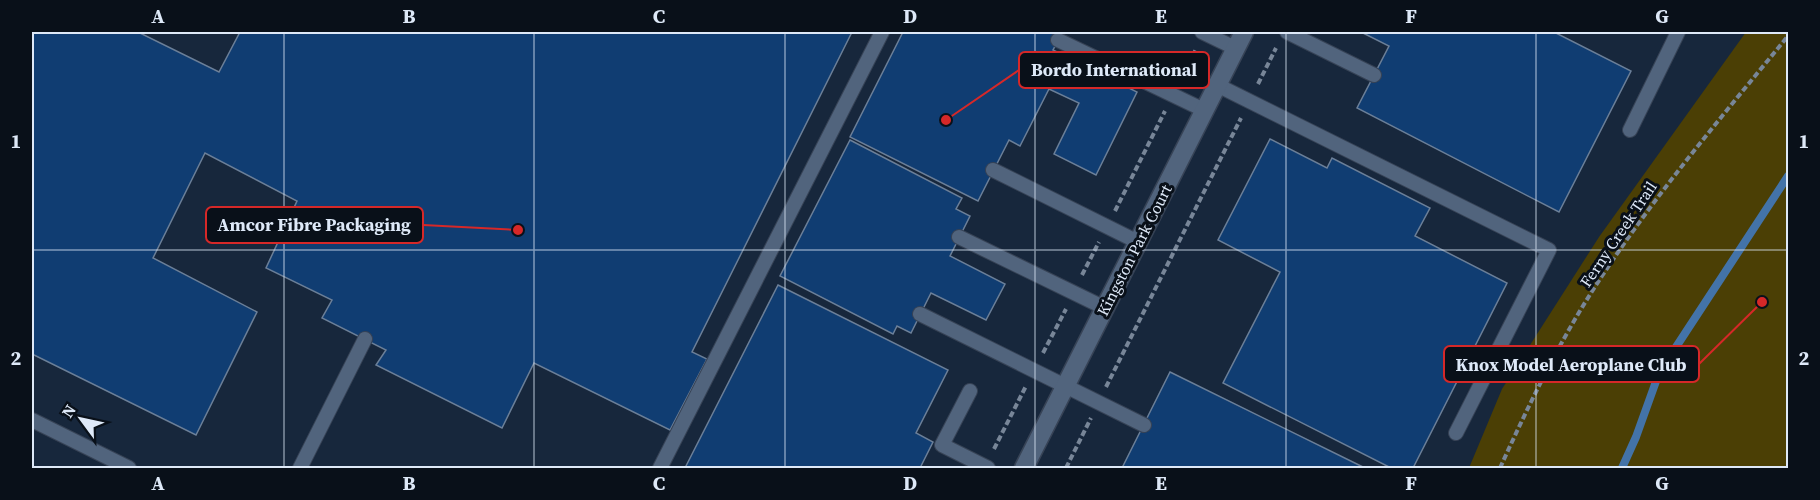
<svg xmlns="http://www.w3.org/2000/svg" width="1820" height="500" viewBox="0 0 1820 500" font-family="'Source Serif 4',serif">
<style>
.green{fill:#4b3f05}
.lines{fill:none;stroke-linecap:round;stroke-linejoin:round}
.stream{stroke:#4373a8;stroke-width:8}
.building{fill:#103d72;stroke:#6b7f98;stroke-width:1.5}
.lane-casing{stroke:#374356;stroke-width:16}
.street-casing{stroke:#374356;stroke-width:21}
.path{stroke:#788698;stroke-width:4;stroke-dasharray:6 3;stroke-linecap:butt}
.lane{stroke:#51647d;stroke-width:14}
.street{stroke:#51647d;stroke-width:18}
.grid{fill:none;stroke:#dee9f8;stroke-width:1.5;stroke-opacity:0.55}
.labels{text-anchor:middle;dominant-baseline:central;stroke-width:6;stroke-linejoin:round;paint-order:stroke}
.street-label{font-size:16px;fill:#dee9f8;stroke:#091019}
.leader{fill:none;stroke:#d62828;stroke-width:2}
.callout-dot{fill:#d62828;stroke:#091019;stroke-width:2}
.callout{fill:#091019;stroke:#d62828;stroke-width:2}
.callout-label{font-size:18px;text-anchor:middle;font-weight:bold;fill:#dee9f8}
.neatline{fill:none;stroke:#dee9f8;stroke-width:2}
.grid-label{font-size:20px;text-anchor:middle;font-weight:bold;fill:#dee9f8}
</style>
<rect width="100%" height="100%" fill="#17273c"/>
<!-- green -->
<path class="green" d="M1746,32H1788V468H1469L1502,389L1599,237Z"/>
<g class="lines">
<!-- stream -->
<path class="stream" d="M1622,468L1636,437L1659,373L1788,176"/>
</g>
<!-- building -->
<path class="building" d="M32,32H138L219,72L240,32H852L692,352L707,359L670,430L534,363L502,428L376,365L386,350L322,318L332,300L266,268L297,201L205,153L153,258L257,312L196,435L32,354Z
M903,32H1063L1053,50L1137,92L1096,175L1054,154L1079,103L1049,89L1020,146L1009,140L978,201L850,137Z
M1361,32H1554L1631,71L1559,212L1357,108L1389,46Z
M1270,139L1327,168L1332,158L1430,208L1415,236L1507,283L1413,468H1391L1223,383L1280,272L1218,240Z
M850,140L962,198L956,209L970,216L950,256L1005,284L986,320L931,293L911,333L897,326L893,334L780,276Z
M778,285L948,370L916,433L933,442L920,468H685Z
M1170,372L1365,468H1122Z"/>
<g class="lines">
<!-- lane casing -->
<g class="lane-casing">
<path id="lane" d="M1202,32L1235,48
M1287,32L1374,75
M1058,40L1204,110
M1217,85L1549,250L1456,433
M1630,130L1678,32
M993,170L1138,242
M959,237L1105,308
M920,314L1144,425
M970,391L942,445L988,468
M32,420L129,468
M300,468L365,339
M660,468L882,32"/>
</g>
<!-- street casing -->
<g class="street-casing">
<path id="street" d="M1024,468L1244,32"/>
</g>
<!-- path -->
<path class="path" d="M1181,80L1196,49
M1258,84L1276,48
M1115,211L1165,111
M1082,275L1099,242
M1043,353L1066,309
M1106,387L1241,118
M994,449L1026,386
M1066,468L1091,418
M1500,468C1530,402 1562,336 1602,276C1658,191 1724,114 1788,36"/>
<!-- lane -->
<use href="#lane" class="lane"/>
<!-- street -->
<use href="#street" class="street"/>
</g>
<!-- grid -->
<path class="grid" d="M284,32V468M534,32V468M785,32V468M1035,32V468M1286,32V468M1536,32V468M32,250H1788"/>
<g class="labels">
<!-- street labels -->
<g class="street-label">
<text transform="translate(1618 234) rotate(-56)">Ferny Creek Trail</text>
<text transform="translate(1134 250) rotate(-63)">Kingston Park Court</text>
</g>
</g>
<!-- callouts -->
<path class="leader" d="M946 120L1019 70M518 230L423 225M1762 302L1699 364"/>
<g class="callout-dot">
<circle cx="946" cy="120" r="6"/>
<circle cx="518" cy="230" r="6"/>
<circle cx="1762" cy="302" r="6"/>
</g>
<g class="callout">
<rect x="1019" y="52" width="190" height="36" rx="6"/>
<rect x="206" y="207" width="217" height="36" rx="6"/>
<rect x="1444" y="346" width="255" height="36" rx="6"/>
</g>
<g class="callout-label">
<text x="1114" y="76">Bordo International</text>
<text x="314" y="231">Amcor Fibre Packaging</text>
<text x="1571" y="371">Knox Model Aeroplane Club</text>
</g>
<!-- border -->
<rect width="1820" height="500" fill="none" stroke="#091019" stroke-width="66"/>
<!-- north arrow -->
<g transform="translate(81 419) rotate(303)" stroke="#091019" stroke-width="4.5" paint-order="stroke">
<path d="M0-4.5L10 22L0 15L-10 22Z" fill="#dee9f8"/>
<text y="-9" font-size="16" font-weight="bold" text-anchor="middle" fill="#dee9f8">N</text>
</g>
<rect x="33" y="33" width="1754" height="434" class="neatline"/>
<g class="grid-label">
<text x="158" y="23">A</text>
<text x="409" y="23">B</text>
<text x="659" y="23">C</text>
<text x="910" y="23">D</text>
<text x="1161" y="23">E</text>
<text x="1411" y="23">F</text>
<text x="1662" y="23">G</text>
<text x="16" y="148">1</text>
<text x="1804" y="148">1</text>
<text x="16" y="365">2</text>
<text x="1804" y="365">2</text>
<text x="158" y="490">A</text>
<text x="409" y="490">B</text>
<text x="659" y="490">C</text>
<text x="910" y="490">D</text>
<text x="1161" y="490">E</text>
<text x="1411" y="490">F</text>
<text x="1662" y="490">G</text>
</g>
</svg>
